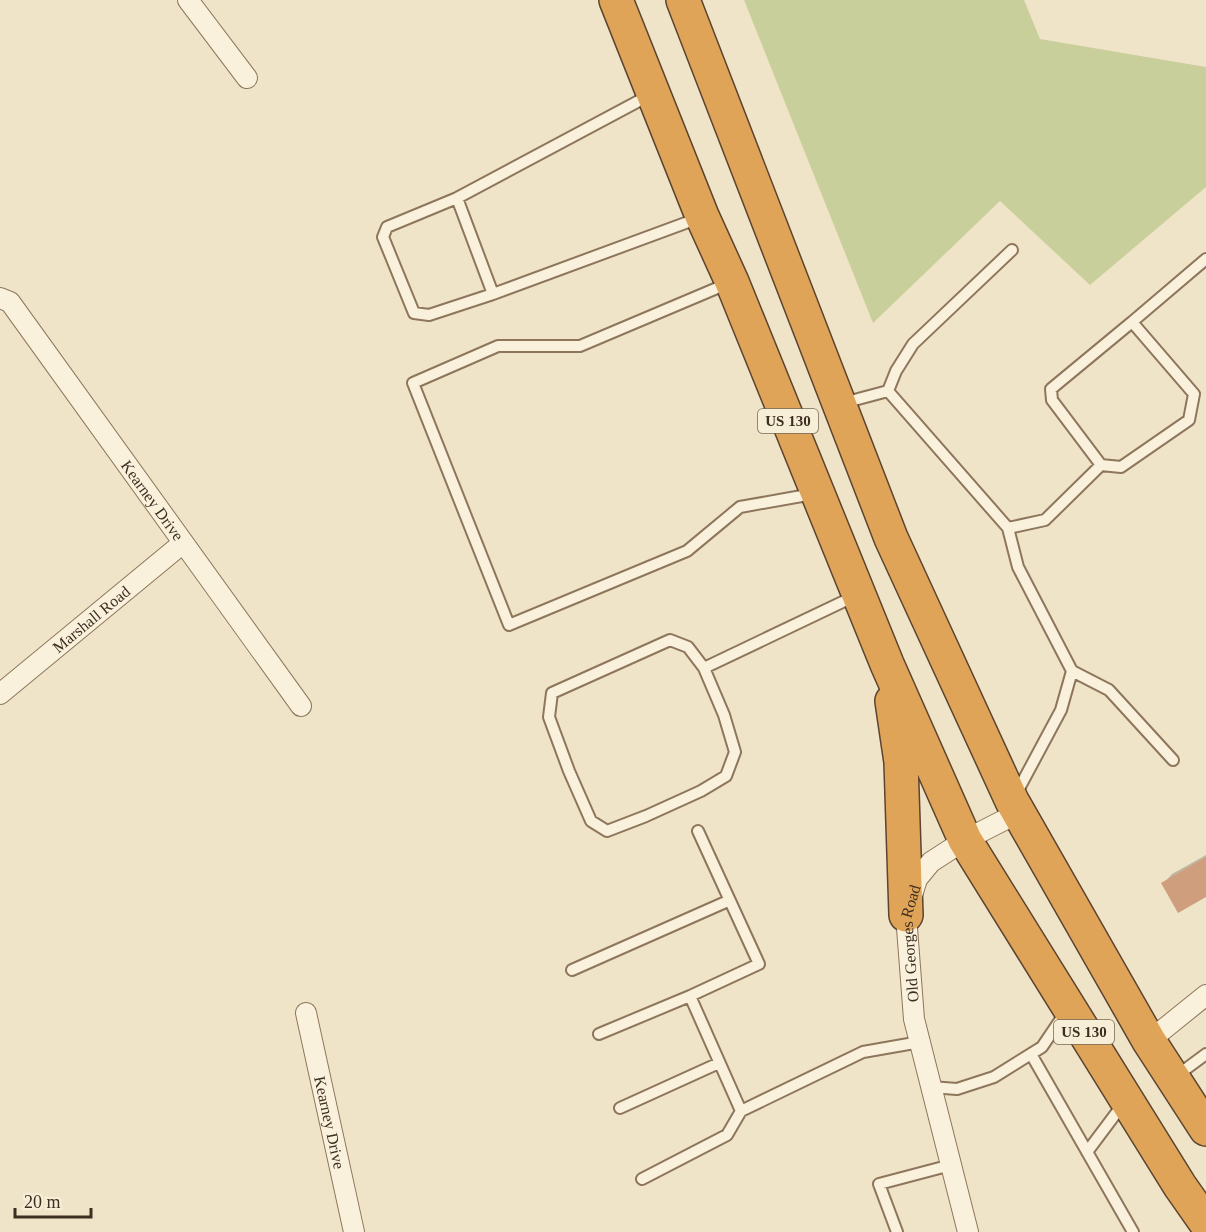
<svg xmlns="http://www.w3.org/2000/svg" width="1206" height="1232" viewBox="0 0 1206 1232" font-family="'Times New Roman',serif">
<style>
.green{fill:#c9cf9b}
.shadow{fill:#0003}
.building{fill:#cf9f7d}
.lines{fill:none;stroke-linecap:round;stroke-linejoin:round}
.lane-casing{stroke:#8d765c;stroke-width:14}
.street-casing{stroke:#8d765c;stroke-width:22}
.highway-casing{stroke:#5b4430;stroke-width:36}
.lane{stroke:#faf1dc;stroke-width:10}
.street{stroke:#faf1dc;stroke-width:20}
.highway{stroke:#e0a458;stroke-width:33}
.labels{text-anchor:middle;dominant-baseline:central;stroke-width:4.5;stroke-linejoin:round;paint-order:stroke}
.shield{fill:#f7eed8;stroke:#756857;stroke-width:1.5}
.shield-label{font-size:15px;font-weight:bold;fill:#3d2e20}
.street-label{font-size:16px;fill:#3d2e20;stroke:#f7eed8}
</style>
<rect width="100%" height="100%" fill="#f0e4c8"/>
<!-- green -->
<path class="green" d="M744,0H1024L1040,39L1206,67V187L1090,285L1000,201L873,323Z"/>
<!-- shadow -->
<path class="shadow" d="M1206,855V896L1163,884L1172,874Z"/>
<!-- building -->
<path class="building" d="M1206,857V897L1178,913L1161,883Z"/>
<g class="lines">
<!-- lane casing -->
<g class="lane-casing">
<path id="lane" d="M650,95L457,198L387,227L383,237L414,313L429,315L493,294L699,218
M457,198L493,294
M729,283L580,346H498L413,383L509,625L687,551L740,507L813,494
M1132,322L1206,259
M888,391L1008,528L1018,567L1072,671L1061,710L1015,796
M843,403L888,391L896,371L913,344L1012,250
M1008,528L1045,520L1101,465L1121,467L1189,420L1194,394L1132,322L1051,389L1052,400L1101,465
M670,640L688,647L704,668L724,715L735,752L726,776L701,791L646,816L607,831L591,821L569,771L549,717L552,693Z
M704,668L855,596
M1072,671L1109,690L1173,760
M572,970L728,901
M690,996L741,1111L863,1052L920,1042
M599,1034L690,996L759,964L698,831
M1031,1054L1133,1232
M1175,1077L1206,1054
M931,1087L957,1089L994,1077L1042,1047L1067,1010
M620,1108L719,1063
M1087,1152L1123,1104
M642,1179L727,1135L741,1111
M897,1232L879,1184L951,1165"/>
</g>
<!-- street casing -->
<g class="street-casing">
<g id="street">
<path d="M188,0L247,78"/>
<path id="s1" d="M0,298L10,302L301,706"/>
<path id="s2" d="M0,694L183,543"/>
<path id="s3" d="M306,1013L354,1232"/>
<path d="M1149,1041L1206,995"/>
<path id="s4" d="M968,1232L914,1019L906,915L917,879L931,862L965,840L1018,813"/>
</g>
</g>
<!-- highway casing -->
<g class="highway-casing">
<path id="highway" d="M616,0L702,216L732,282L887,664L965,840L1180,1186L1206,1223
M683,0L891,538L1012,801L1149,1041L1206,1129
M892,701L901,762L906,915"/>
</g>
<!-- lane -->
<use href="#lane" class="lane"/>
<!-- street -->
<use href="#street" class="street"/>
<!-- highway -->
<use href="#highway" class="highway"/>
</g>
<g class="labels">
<!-- shield labels -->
<g class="shield">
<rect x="758" y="409" width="60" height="24" rx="4.5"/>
<rect x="1054" y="1020" width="60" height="24" rx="4.5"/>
</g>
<g class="shield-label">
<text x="788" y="421">US 130</text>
<text x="1084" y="1032">US 130</text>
</g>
<!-- street labels -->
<g class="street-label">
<text stroke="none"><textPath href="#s1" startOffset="255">Kearney Drive</textPath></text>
<text stroke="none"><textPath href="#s2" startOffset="118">Marshall Road</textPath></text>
<text stroke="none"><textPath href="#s4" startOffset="296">Old Georges Road</textPath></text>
<text stroke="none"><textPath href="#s3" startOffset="112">Kearney Drive</textPath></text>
</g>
</g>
<!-- scale -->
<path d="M15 1208v9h76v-9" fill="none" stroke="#3d2e20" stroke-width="3"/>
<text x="24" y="1208" font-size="18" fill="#3d2e20" stroke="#f7eed8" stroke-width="4.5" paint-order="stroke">20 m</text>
</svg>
